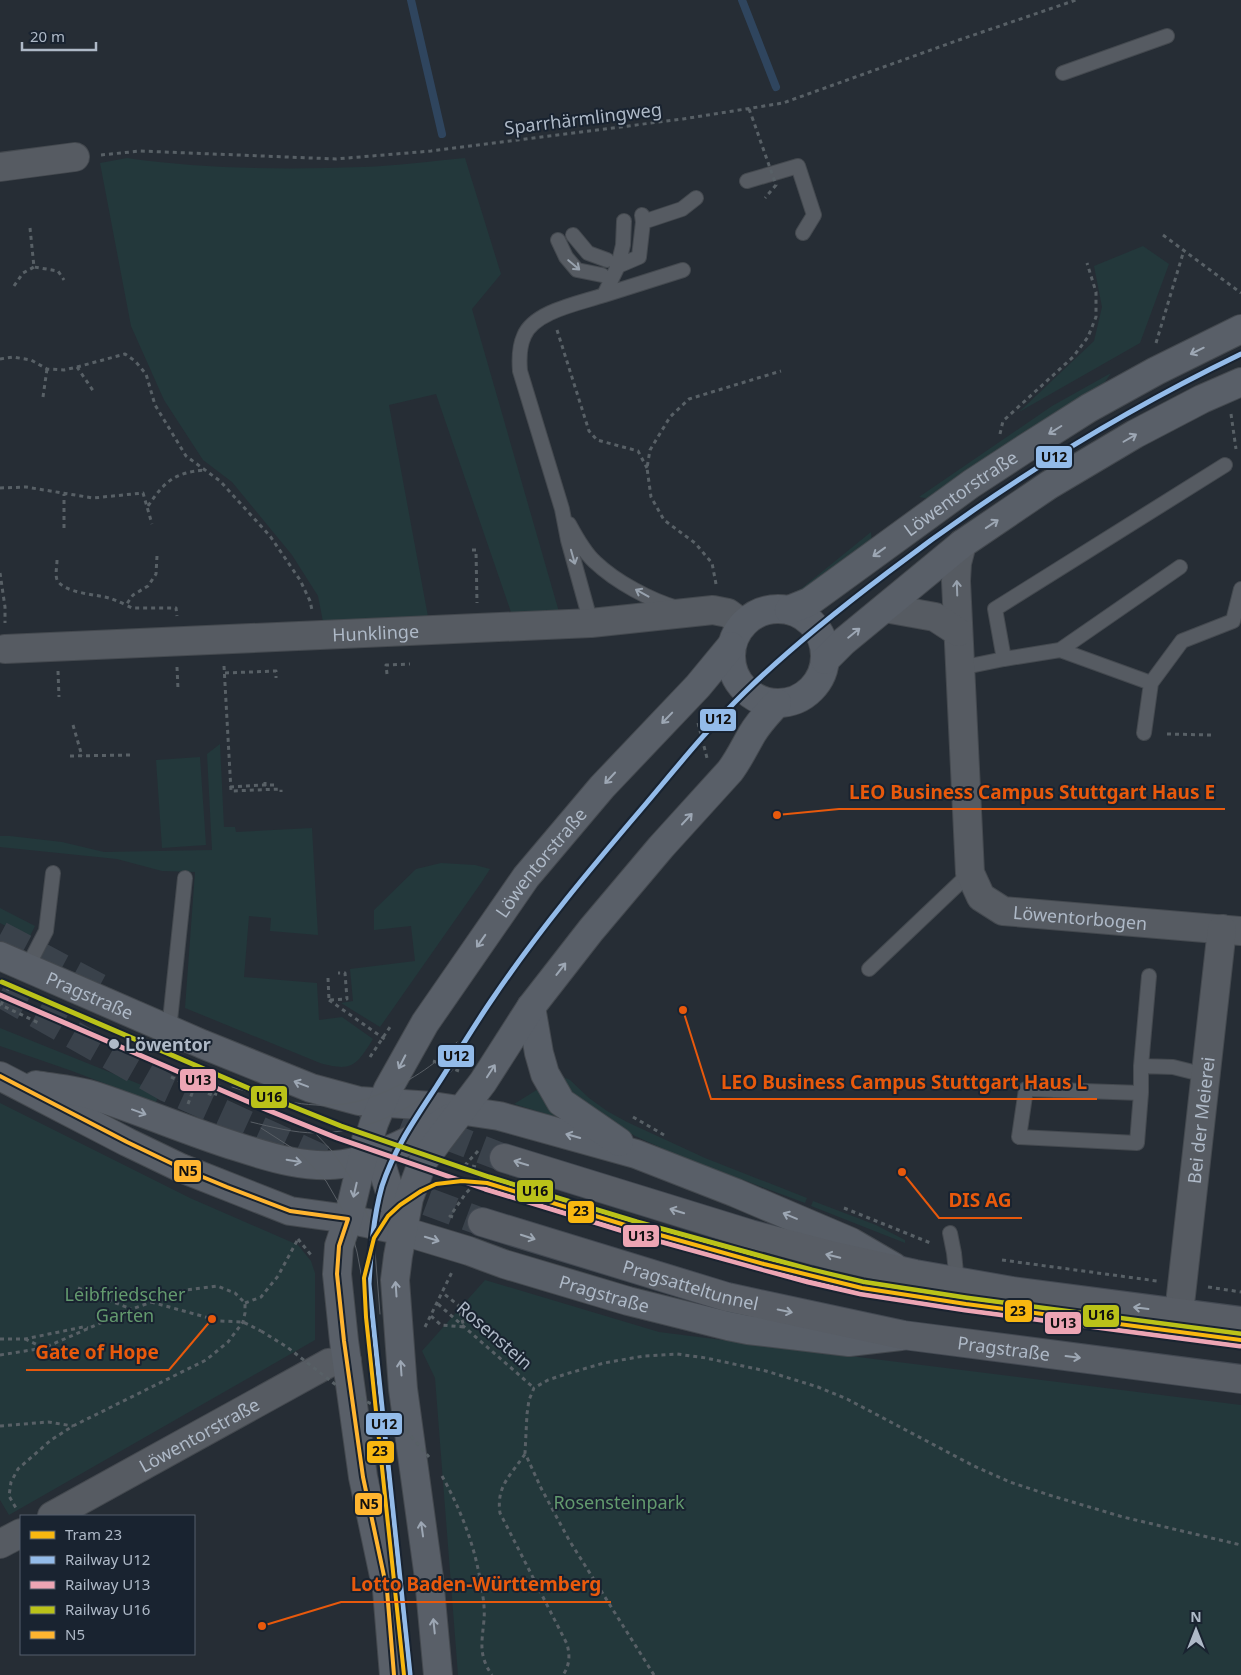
<svg xmlns="http://www.w3.org/2000/svg" width="1241" height="1675" viewBox="0 0 1241 1675" font-family="'Noto Sans',sans-serif">
<style>
.green{fill:#23383b}
.lines{fill:none;stroke-linecap:round;stroke-linejoin:round}
.stream{stroke:#2f455e;stroke-width:8}
.primary-tunnel{stroke:#3a424b;stroke-width:28;stroke-dasharray:28 14;stroke-linecap:butt}
.lane-casing{stroke:#44494f;stroke-width:16}
.street-casing{stroke:#44494f;stroke-width:30}
.secondary-casing{stroke:#44494f;stroke-width:30}
.primary-casing{stroke:#434952;stroke-width:30}
.path{stroke:#586066;stroke-width:3;stroke-dasharray:4 4;stroke-linecap:butt}
.lane{stroke:#565b62;stroke-width:14}
.street{stroke:#565b62;stroke-width:28}
.secondary{stroke:#595f68;stroke-width:28}
.primary{stroke:#585d65;stroke-width:28}
.tram{stroke:#595f66;stroke-width:1}
.path-bridge{stroke:#586066;stroke-width:3;stroke-dasharray:4 4;stroke-linecap:butt}
.bus-1-casing{stroke:#192330;stroke-width:8}
.bus-1{stroke:#ffb530;stroke-width:4}
.rail-1-casing{stroke:#192330;stroke-width:9}
.rail-2-casing{stroke:#192330;stroke-width:9}
.rail-3-casing{stroke:#192330;stroke-width:9}
.rail-1{stroke:#93bbe9;stroke-width:5}
.rail-2{stroke:#eda5b4;stroke-width:5}
.rail-3{stroke:#bac219;stroke-width:5}
.tram-1-casing{stroke:#192330;stroke-width:8}
.tram-1{stroke:#f8b710;stroke-width:4}
.oneway{stroke:#98a2ae}
.oneway2{stroke:#9da7b4}
.oneway3{stroke:#9da7b3}
.stop-dot{fill:#aeb9c7;stroke:#192330;stroke-width:2}
.labels{text-anchor:middle;dominant-baseline:central;stroke-width:4;stroke-linejoin:round;paint-order:stroke}
.street-label{font-size:18px;fill:#aeb9c7;stroke:#192330}
.stop-label{font-size:18px;font-weight:bold;fill:#aeb9c7;stroke:#192330;text-anchor:start}
.park-label{font-size:18px;fill:#639a6e;stroke:#192330}
.leader{fill:none;stroke:#e8590c;stroke-width:2}
.callout-dot{fill:#e8590c;stroke:#192330;stroke-width:2}
.callout-label{font-size:19px;text-anchor:middle;font-weight:bold;fill:#e8590c;stroke:#192330;stroke-width:4;stroke-linejoin:round;paint-order:stroke}
.line-badge{stroke:#192330;stroke-width:2}
.pale-badge-label{font-size:14px;text-anchor:middle;font-weight:bold;fill:#111}
</style>
<rect width="100%" height="100%" fill="#262d35"/>
<!-- green -->
<path class="green" d="M127,158C204,169 284,170 362,167C397,166 431,161 465,158L501,274L472,309L559,612L512,615L436,394L389,405L429,622L324,627L318,596L292,555L232,482L203,460L164,400L131,326L100,163Z
M1143,246L1169,264L1140,343L1019,412L1094,341L1102,307L1094,266Z
M1111,373L1099,391L931,499L919,497L1052,406Z
M871,532L872,545L825,583L787,596L802,588Z
M220,744L224,827H235L236,832L312,828L318,935L270,931L271,918L249,916L244,977L317,983L319,1020L342,1017L373,1039C356,1066 352,1072 320,1063L185,1008L195,872L162,871L117,859L0,847V836H10L62,842L104,852L212,850L207,754Z
M200,757L206,845L162,848L156,760Z
M441,863L475,865L490,869L481,883L380,1027L341,1003L353,1001L350,969L415,961L411,926L374,930V910L416,869Z
M0,908L35,926L29,938L0,923Z
M0,1028L159,1092L156,1103L72,1071L0,1046Z
M563,1077L570,1080L589,1098L607,1111L627,1122L705,1158L807,1198L805,1203L677,1155L635,1136L612,1123L576,1099L560,1078Z
M543,1086L566,1120L514,1104Z
M0,1103L190,1198L298,1245L311,1261L315,1273V1340L9,1515L0,1500Z
M813,1201L876,1225L905,1240V1243L811,1206Z
M485,1280L659,1332L1241,1405V1675H458L435,1378L422,1351Z"/>
<g class="lines">
<!-- stream -->
<path class="stream" d="M411,0L442,134
M742,0L776,87"/>
<!-- primary-tunnel -->
<path class="primary-tunnel" d="M0,935L100,988
M0,993L167,1088L334,1164
M364,1104L504,1158
M388,1187L482,1222"/>
<!-- lane casing -->
<g class="lane-casing">
<path id="lane" d="M1063,73L1167,36
M747,181L798,166L814,215L803,233
M643,222L682,209L696,198
M573,235L588,253L607,260
M558,240L566,257L577,270L602,275
M618,266L639,257L643,222L642,215
M604,295L683,270
M569,524C576,537 584,552 595,562C616,582 650,600 677,608
M1180,567L1060,650L1004,659L995,609L1225,465
M591,623L568,540L562,509L520,371C519,359 519,347 524,336C534,311 581,303 604,295L618,266L623,245L624,221
M1060,650L1151,683
M960,668L1004,659
M1144,733L1151,683L1182,641L1233,621L1241,589
M27,968L46,931L53,873
M869,969L970,873
M169,1030L185,878
M1141,1066L1149,976
M1141,1093L1137,1143L1019,1137L1026,1089L1141,1093V1066L1173,1067L1205,1075
M950,1233L954,1253L957,1282"/>
</g>
<!-- street casing -->
<g class="street-casing">
<g id="street">
<path d="M0,167L75,157"/>
<path id="s1" d="M962,544L957,563L956,581L970,873L981,897L1003,911L1241,931"/>
<path d="M885,608L935,617L958,632"/>
<path id="s2" d="M5,649L591,623L713,610L728,613L743,624"/>
<path id="s3" d="M1179,1313L1222,929"/>
<path id="s4" d="M52,1516L329,1363L347,1361"/>
<path d="M0,1544L21,1533"/>
</g>
</g>
<!-- secondary casing -->
<g class="secondary-casing">
<g id="secondary">
<circle cx="778" cy="656" r="47"/>
<path id="s5" d="M789,610L809,602L971,484L1026,448L1089,408L1156,371L1241,329"/>
<path d="M825,660L843,642L962,544L1049,485L1135,434L1202,399L1241,382"/>
<path id="s6" d="M0,956L202,1044L311,1088L359,1101L432,1106L499,1116L636,1154L736,1193L851,1242L894,1267"/>
<path d="M531,1007L539,1053L545,1074L561,1102L619,1142"/>
<path id="s7" d="M0,1076L127,1142L181,1168L290,1211L348,1219L403,1231L469,1251L504,1264L628,1301L728,1326L748,1330L849,1342L901,1336"/>
<path d="M36,1085C55,1088 77,1090 95,1096C144,1112 190,1132 238,1147C272,1158 308,1169 343,1164C374,1160 423,1135 450,1118"/>
<path d="M366,1140L382,1167L402,1230"/>
<path id="s8" d="M394,1675L387,1590L363,1477L344,1341L337,1274L339,1246L348,1219L362,1161L374,1123L388,1089L425,1023L526,877L602,787L698,686L731,646"/>
<path d="M438,1675L429,1578L403,1389L395,1280L398,1256L409,1198L423,1161L483,1082L531,1007L591,930L661,847L730,771C739,759 745,746 752,734C759,722 768,713 777,703"/>
</g>
</g>
<!-- primary casing -->
<g class="primary-casing">
<g id="primary">
<path d="M504,1158L750,1234L834,1256L915,1274L1012,1291L1241,1321"/>
<path id="s9" d="M482,1222L727,1297L903,1335L1241,1379"/>
</g>
</g>
<!-- path -->
<path class="path" d="M749,109L752,117
M101,155L140,151L336,159L431,151L683,119L783,103L956,41L1076,0
M30,228L34,267L58,271L64,280
M1163,235L1241,293
M14,286L23,273L34,267
M557,330L589,431L597,440L638,451L647,468
M1156,343L1184,250
M0,359L13,357L31,360L47,369L64,370L77,367L94,392
M77,367L125,354L135,361L146,374L155,405L186,456L220,481L270,536L300,580L310,601L312,610
M43,397L47,369
M1231,414L1236,449
M1000,434L1003,421L1073,357L1088,337L1096,317V292L1087,263
M0,488L26,487L93,498L143,493L152,524
M148,506C165,481 174,473 204,470
M64,528V494
M472,550H476L477,603
M157,556L156,574L148,586L133,595L126,605L132,608H176L177,616
M57,560C57,567 55,574 57,580C65,594 98,594 112,599C117,601 122,603 126,605
M0,573L5,607V623
M716,584L712,563L695,543L664,520L651,497L647,468L650,450L670,417L689,399L781,371
M224,666L231,791L281,789V792
M177,667L178,689
M58,671L59,697
M225,673L276,671V678
M387,674L386,665L410,664
M698,723L707,758
M73,725L82,756
M1167,734L1211,735
M70,756L132,755
M265,782V790
M230,787L262,785
M328,978L329,1000
M9,987L1,1005L41,1024
M329,1000L386,1040
M330,1000L347,999L345,973H338
M370,1057L392,1024
M433,1061L459,1071
M171,1077L194,1088
M188,1104L194,1088L215,1096L221,1080
M633,1117L664,1135
M478,1151L466,1164L479,1168
M844,1208L933,1244
M453,1217L450,1216L466,1193L486,1174
M298,1239L311,1255
M1002,1260L1157,1281
M1208,1287L1241,1292
M78,1288L131,1309
M151,1302L220,1321L243,1322L261,1331
M245,1303L261,1297L278,1276L298,1239
M438,1304L534,1388
M431,1316L441,1325L464,1327L458,1305L443,1293
M425,1327L452,1272
M0,1339H25L83,1327L88,1328
M25,1339L44,1348
M0,1355L44,1348L132,1309L186,1290L217,1286L235,1293L245,1303V1313L243,1322L228,1342L206,1360L73,1426L51,1440L18,1469L11,1482L9,1496L16,1508
M0,1426L48,1422L73,1426
M525,1454C511,1475 496,1486 500,1513L567,1644C570,1655 570,1665 563,1675
M442,1476C461,1510 475,1546 481,1585C483,1596 485,1608 484,1620C482,1642 478,1655 492,1675
M654,1675L569,1540L541,1488L525,1453L527,1414L529,1400L534,1388L548,1380L566,1374L604,1363L644,1356L677,1354L706,1358L766,1371L818,1387L847,1399L974,1466L1010,1482L1049,1495L1123,1517L1241,1545"/>
<!-- lane -->
<use href="#lane" class="lane"/>
<!-- street -->
<use href="#street" class="street"/>
<!-- secondary -->
<use href="#secondary" class="secondary"/>
<!-- primary -->
<use href="#primary" class="primary"/>
<!-- tram -->
<path class="tram" d="M232,1087C267,1098 307,1109 344,1104C374,1100 411,1081 434,1063C442,1057 449,1049 457,1042
M267,1103L315,1133L332,1151L356,1185L368,1217L374,1238L380,1314
M251,1122C272,1127 294,1133 316,1133C360,1133 405,1114 439,1085C449,1075 457,1064 466,1053
M261,1128L300,1153L326,1181L348,1219L357,1252L363,1284"/>
<!-- path-bridge -->
<path class="path-bridge" d="M752,117L776,185L765,198
M262,785H274V782
M261,1331L287,1347L336,1385L377,1407L402,1426L429,1457"/>
<!-- bus-1 casing -->
<g class="bus-1-casing">
<path id="bus-1" d="M0,1076L127,1142L181,1168L227,1187L290,1211L348,1219L339,1246L337,1274L344,1341L363,1477L387,1590L394,1675"/>
</g>
<!-- bus-1 -->
<use href="#bus-1" class="bus-1"/>
<!-- rail-1 casing -->
<g class="rail-1-casing">
<path id="rail-1" d="M410,1674L369,1284C371,1251 373,1218 382,1186C394,1149 415,1119 436,1087C455,1058 473,1027 493,998C539,930 591,868 644,806C677,767 709,727 745,692C789,649 838,610 887,573C998,488 1115,415 1241,354"/>
</g>
<!-- rail-2 casing -->
<g class="rail-2-casing">
<path id="rail-2" d="M0,995L265,1109L337,1138L485,1189L633,1234L808,1282L861,1294L965,1310L1240,1346"/>
</g>
<!-- rail-3 casing -->
<g class="rail-3-casing">
<path id="rail-3" d="M2,982L269,1097L341,1126L489,1177L637,1222L812,1270L863,1282L967,1298L1241,1334"/>
</g>
<!-- rail-1 -->
<use href="#rail-1" class="rail-1"/>
<!-- rail-2 -->
<use href="#rail-2" class="rail-2"/>
<!-- rail-3 -->
<use href="#rail-3" class="rail-3"/>
<!-- tram-1 casing -->
<g class="tram-1-casing">
<path id="tram-1" d="M404,1675L366,1317L364,1278L374,1238L388,1216L400,1205L421,1191L436,1184L462,1181L487,1183L635,1228L764,1264L862,1288L966,1304L1241,1340"/>
</g>
<!-- tram-1 -->
<use href="#tram-1" class="tram-1"/>
</g>
<!-- one-way arrows -->
<defs><path id="oneway-shaft" d="M-6 0H5M1.5-3L5.5 0L1.5 3" fill="none" stroke-width="1.6" stroke-linecap="round" stroke-linejoin="round" transform="scale(1.25)"/></defs>
<g class="oneway">
<use href="#oneway-shaft" transform="translate(574 265) rotate(40)"/>
<use href="#oneway-shaft" transform="translate(573 557) rotate(74)"/>
<use href="#oneway-shaft" transform="translate(957 588) rotate(-92)"/>
<use href="#oneway-shaft" transform="translate(642 593) rotate(-151)"/>
</g>
<g class="oneway2">
<use href="#oneway-shaft" transform="translate(1197 351) rotate(154)"/>
<use href="#oneway-shaft" transform="translate(1055 430) rotate(148)"/>
<use href="#oneway-shaft" transform="translate(1130 438) rotate(-30)"/>
<use href="#oneway-shaft" transform="translate(992 524) rotate(-34)"/>
<use href="#oneway-shaft" transform="translate(879 552) rotate(144)"/>
<use href="#oneway-shaft" transform="translate(854 633) rotate(-39)"/>
<use href="#oneway-shaft" transform="translate(667 718) rotate(134)"/>
<use href="#oneway-shaft" transform="translate(610 778) rotate(133)"/>
<use href="#oneway-shaft" transform="translate(687 819) rotate(-47)"/>
<use href="#oneway-shaft" transform="translate(481 941) rotate(125)"/>
<use href="#oneway-shaft" transform="translate(561 969) rotate(-52)"/>
<use href="#oneway-shaft" transform="translate(402 1062) rotate(117)"/>
<use href="#oneway-shaft" transform="translate(491 1071) rotate(-57)"/>
<use href="#oneway-shaft" transform="translate(301 1084) rotate(-159)"/>
<use href="#oneway-shaft" transform="translate(139 1112) rotate(20)"/>
<use href="#oneway-shaft" transform="translate(573 1136) rotate(-164)"/>
<use href="#oneway-shaft" transform="translate(294 1161) rotate(10)"/>
<use href="#oneway-shaft" transform="translate(355 1190) rotate(103)"/>
<use href="#oneway-shaft" transform="translate(790 1216) rotate(-157)"/>
<use href="#oneway-shaft" transform="translate(432 1239) rotate(17)"/>
<use href="#oneway-shaft" transform="translate(396 1289) rotate(-94)"/>
<use href="#oneway-shaft" transform="translate(401 1368) rotate(-94)"/>
<use href="#oneway-shaft" transform="translate(422 1529) rotate(-98)"/>
<use href="#oneway-shaft" transform="translate(434 1626) rotate(-96)"/>
</g>
<g class="oneway3">
<use href="#oneway-shaft" transform="translate(521 1163) rotate(-163)"/>
<use href="#oneway-shaft" transform="translate(677 1211) rotate(-163)"/>
<use href="#oneway-shaft" transform="translate(528 1237) rotate(18)"/>
<use href="#oneway-shaft" transform="translate(833 1256) rotate(-166)"/>
<use href="#oneway-shaft" transform="translate(1141 1308) rotate(-173)"/>
<use href="#oneway-shaft" transform="translate(785 1311) rotate(12)"/>
<use href="#oneway-shaft" transform="translate(1073 1357) rotate(7)"/>
</g>
<!-- markers -->
<circle class="stop-dot" cx="114" cy="1044" r="6"/>
<g class="labels">
<!-- street labels -->
<g class="street-label">
<text transform="translate(583 118) rotate(-7)">Sparrhärmlingweg</text>
<text stroke="none"><textPath href="#s5" startOffset="208">Löwentorstraße</textPath></text>
<text stroke="none"><textPath href="#s2" startOffset="371">Hunklinge</textPath></text>
<text stroke="none"><textPath href="#s8" startOffset="872">Löwentorstraße</textPath></text>
<text stroke="none"><textPath href="#s1" startOffset="460">Löwentorbogen</textPath></text>
<text stroke="none"><textPath href="#s6" startOffset="98">Pragstraße</textPath></text>
<text stroke="none"><textPath href="#s3" startOffset="194">Bei der Meierei</textPath></text>
<text stroke="none"><textPath href="#s9" startOffset="218">Pragsatteltunnel</textPath></text>
<text stroke="none"><textPath href="#s7" startOffset="646">Pragstraße</textPath></text>
<text transform="translate(495 1335) rotate(41)">Rosenstein</text>
<text stroke="none"><textPath href="#s9" startOffset="538">Pragstraße</textPath></text>
<text stroke="none"><textPath href="#s4" startOffset="168">Löwentorstraße</textPath></text>
</g>
<!-- stop labels -->
<g class="stop-label">
<text x="125" y="1044">Löwentor</text>
</g>
<!-- park labels -->
<g class="park-label">
<text x="125" y="1294">Leibfriedscher<tspan x="125" dy="21">Garten</tspan></text>
<text x="619" y="1502">Rosensteinpark</text>
</g>
</g>
<!-- callouts -->
<path class="leader" d="M777 815L839 809H1225M683 1010L711 1099H1097M902 1172L939 1218H1022M212 1319L169 1370H26M262 1626L341 1602H611"/>
<g class="callout-dot">
<circle cx="777" cy="815" r="5"/>
<circle cx="683" cy="1010" r="5"/>
<circle cx="902" cy="1172" r="5"/>
<circle cx="212" cy="1319" r="5"/>
<circle cx="262" cy="1626" r="5"/>
</g>
<g class="callout-label">
<text x="1032" y="799">LEO Business Campus Stuttgart Haus E</text>
<text x="904" y="1089">LEO Business Campus Stuttgart Haus L</text>
<text x="980" y="1207">DIS AG</text>
<text x="97" y="1359">Gate of Hope</text>
<text x="476" y="1591">Lotto Baden-Württemberg</text>
</g>
<g class="line-badge">
<rect x="1035" y="445" width="38" height="24" rx="5" fill="#93bbe9"/>
<rect x="699" y="708" width="38" height="24" rx="5" fill="#93bbe9"/>
<rect x="437" y="1044" width="38" height="24" rx="5" fill="#93bbe9"/>
<rect x="179" y="1068" width="38" height="24" rx="5" fill="#eda5b4"/>
<rect x="250" y="1085" width="38" height="24" rx="5" fill="#bac219"/>
<rect x="173" y="1159" width="29" height="24" rx="5" fill="#ffb530"/>
<rect x="516" y="1179" width="38" height="24" rx="5" fill="#bac219"/>
<rect x="567" y="1200" width="28" height="24" rx="5" fill="#f8b710"/>
<rect x="622" y="1224" width="38" height="24" rx="5" fill="#eda5b4"/>
<rect x="1004" y="1299" width="29" height="24" rx="5" fill="#f8b710"/>
<rect x="1082" y="1304" width="38" height="24" rx="5" fill="#bac219"/>
<rect x="1044" y="1311" width="38" height="24" rx="5" fill="#eda5b4"/>
<rect x="365" y="1412" width="38" height="24" rx="5" fill="#93bbe9"/>
<rect x="366" y="1440" width="29" height="24" rx="5" fill="#f8b710"/>
<rect x="354" y="1492" width="29" height="24" rx="5" fill="#ffb530"/>
</g>
<g class="pale-badge-label">
<text x="1054" y="462">U12</text>
<text x="718" y="724">U12</text>
<text x="456" y="1061">U12</text>
<text x="198" y="1085">U13</text>
<text x="269" y="1102">U16</text>
<text x="188" y="1176">N5</text>
<text x="535" y="1196">U16</text>
<text x="581" y="1216">23</text>
<text x="641" y="1241">U13</text>
<text x="1018" y="1316">23</text>
<text x="1101" y="1320">U16</text>
<text x="1063" y="1328">U13</text>
<text x="384" y="1429">U12</text>
<text x="380" y="1456">23</text>
<text x="369" y="1509">N5</text>
</g>
<!-- legend -->
<rect x="20" y="1515" width="175" height="140" fill="#192330" stroke="#555f6c"/>
<rect x="30" y="1531" width="25" height="8" fill="#f8b710" stroke="#555f6c"/>
<text x="65" y="1540" font-size="15" fill="#aeb9c7">Tram 23</text>
<rect x="30" y="1556" width="25" height="8" fill="#93bbe9" stroke="#555f6c"/>
<text x="65" y="1565" font-size="15" fill="#aeb9c7">Railway U12</text>
<rect x="30" y="1581" width="25" height="8" fill="#eda5b4" stroke="#555f6c"/>
<text x="65" y="1590" font-size="15" fill="#aeb9c7">Railway U13</text>
<rect x="30" y="1606" width="25" height="8" fill="#bac219" stroke="#555f6c"/>
<text x="65" y="1615" font-size="15" fill="#aeb9c7">Railway U16</text>
<rect x="30" y="1631" width="25" height="8" fill="#ffb530" stroke="#555f6c"/>
<text x="65" y="1640" font-size="15" fill="#aeb9c7">N5</text>
<!-- north arrow -->
<g transform="translate(1196 1630)" stroke="#192330" stroke-width="4" paint-order="stroke">
<path d="M0-4L9 19L0 12L-9 19Z" fill="#aeb9c7"/>
<text y="-8" font-size="14" font-weight="bold" text-anchor="middle" fill="#aeb9c7">N</text>
</g>
<!-- scale -->
<path d="M22 42v8h74v-8" fill="none" stroke="#aeb9c7" stroke-width="2.5"/>
<text x="30" y="42" font-size="15" fill="#aeb9c7" stroke="#192330" stroke-width="4" paint-order="stroke">20 m</text>
</svg>
